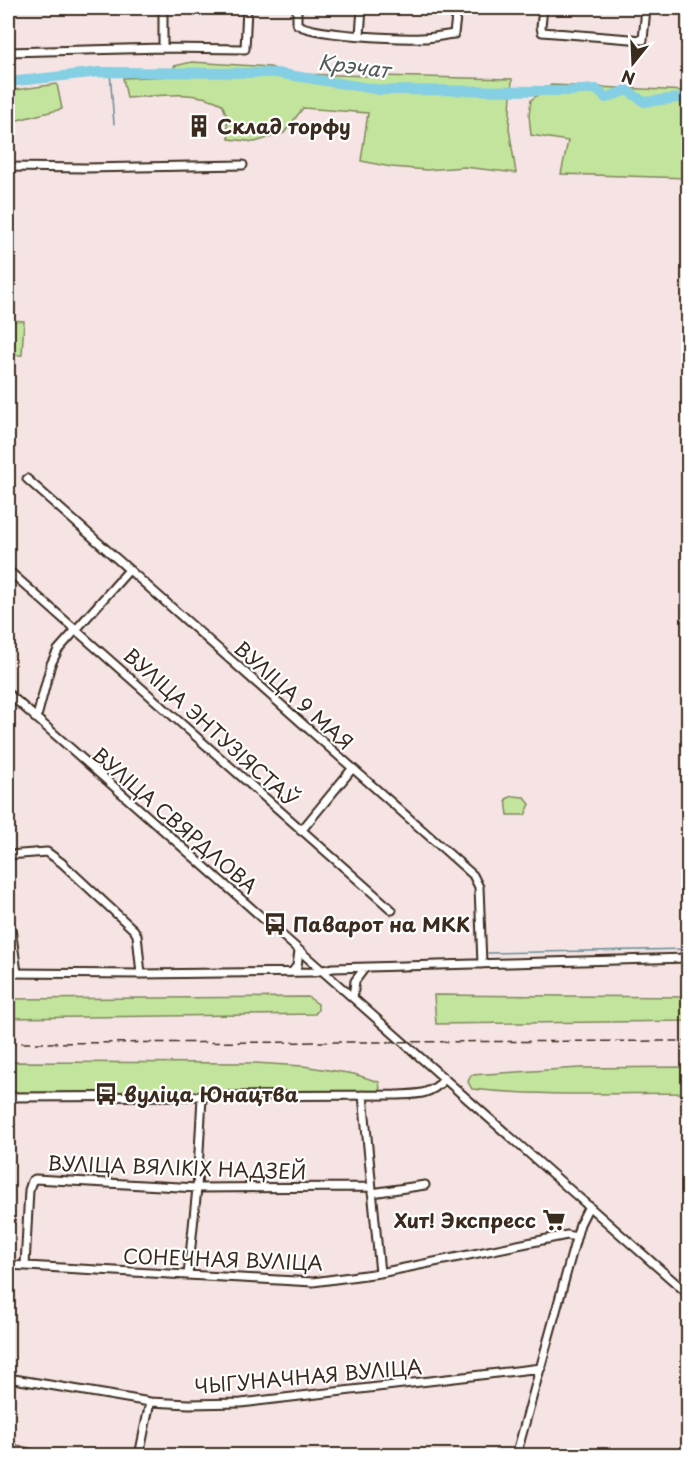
<svg xmlns="http://www.w3.org/2000/svg" width="696" height="1463" viewBox="0 0 696 1463" font-family="'Playpen Sans',sans-serif">
<style>
.green{fill:#c3e49c;stroke:#7f875d;stroke-width:1.5}
.lines{fill:none;stroke-linecap:round;stroke-linejoin:round}
.stream{stroke:#678d95;stroke-width:1.5}
.river{stroke:#84cfe4;stroke-width:10}
.minor-casing{stroke:#3b2a1e;stroke-width:11}
.minor{stroke:#fff;stroke-width:7}
.rail{stroke:#3b2a1e;stroke-width:1.5;stroke-dasharray:9 4.5;stroke-linecap:butt}
.labels{text-anchor:middle;dominant-baseline:central;stroke-width:4.5;stroke-linejoin:round;paint-order:stroke}
.poi-label{font-size:20px;font-weight:bold;fill:#3b2a1e;stroke:#fff;text-anchor:start}
.street-label{font-size:20px;fill:#3b2a1e;stroke:#fff}
.water-label{font-size:21px;font-style:italic;fill:#515c59;stroke:#fff}
</style>
<rect width="100%" height="100%" fill="#f6e4e4"/>
<filter id="ink" filterUnits="userSpaceOnUse"><feTurbulence type="fractalNoise" baseFrequency=".0167" numOctaves="2"/><feDisplacementMap in="SourceGraphic" scale="12" xChannelSelector="R" yChannelSelector="G"/><feConvolveMatrix kernelMatrix="1 2 1 2 8 2 1 2 1" color-interpolation-filters="sRGB"/></filter>
<g filter="url(#ink)">
<!-- green -->
<path class="green" d="M192,62L270,67L291,74L512,79L509,128L516,173L464,167L427,170L391,167L361,161L368,113L303,108L284,133L255,142L229,139L226,114L222,104C193,89 159,96 127,98L123,78L174,76V66Z
M57,84L62,109L14,121L8,126V91Z
M551,85L688,91V178L561,174L568,141L531,135L529,115L531,100Z
M8,320L24,321L22,355H8Z
M513,796L524,797L530,804L525,815H508L506,799Z
M434,995L688,997V1021L436,1024Z
M308,997L318,1004V1010L315,1014L8,1018V999Z
M8,1062L255,1063L303,1066L354,1074L379,1082L380,1089L376,1092L8,1093Z
M688,1067V1093C616,1093 544,1097 472,1089L468,1082L471,1075L580,1068Z"/>
<g class="lines">
<!-- stream -->
<path class="stream" d="M110,72L114,124
M488,953L688,949"/>
<!-- river -->
<path class="river" d="M8,82L100,72L276,73L381,90L568,91L596,89L606,98L627,90L644,102L688,97"/>
<!-- minor casing -->
<g class="minor-casing">
<path id="minor" d="M163,8V48
M297,8V24C310,35 401,39 422,38C433,38 444,35 454,34L457,8
M543,8L541,27L542,32L643,40L646,8
M360,35L362,8
M8,52L163,48L245,49L247,8
M8,167L86,168L243,165
M27,479L473,875L479,887L482,964
M8,570L392,910
M8,693L688,1294
M35,718L38,713L51,664L58,650L129,570
M301,831L352,769
M8,855L47,852L62,863L134,930L137,935L141,974
M8,921L11,928L17,973
M293,971L297,966L299,951
M8,973L141,974L314,972L333,968L688,958
M353,998L355,981L364,969
M363,1095L380,1273
M8,1097L395,1095C417,1094 428,1096 444,1080
M372,1193L425,1185
M8,1265L313,1282L380,1273L567,1235L576,1237
M25,1266L29,1190L32,1181L35,1179L197,1188L371,1187
M188,1275L197,1188L202,1097
M8,1378L150,1402L189,1404L241,1403L541,1368
M8,1448L42,1456
M139,1456L150,1402
M516,1456L580,1224L589,1206"/>
</g>
<!-- minor -->
<use href="#minor" class="minor"/>
<!-- rail -->
<path class="rail" d="M8,1043L688,1041"/>
</g>
</g>
<!-- icons -->
<defs>
<g id="building-bare" transform="scale(1.8)"><path d="M-4-6H4V6H1V3H-1V6H-4ZM-2.5-4.3h1.7v1.8h-1.7ZM.8-4.3h1.7v1.8H.8ZM-2.5-1h1.7V.8h-1.7ZM.8-1h1.7V.8H.8Z" fill="#3b2a1e" stroke="#fff" stroke-width="2.5" paint-order="stroke"/></g>
<g id="bus-bare" transform="scale(1.8)"><path d="M-5-6H5V4H4V6H2V4H-2V6H-4V4H-5ZM-3.5-4V0h7V-4ZM-3.5 1.2v1.5H-2V1.2ZM2 1.2v1.5H3.5V1.2Z" fill="#3b2a1e" stroke="#fff" stroke-width="2.5" paint-order="stroke"/></g>
<g id="supermarket-bare" transform="scale(1.8)"><path d="M-6-5.5h2.5l.6 2H6L4.5 2H-2.5L-4.4-4H-6ZM-1.5 3.2a1.3 1.3 0 1 0 .1 0ZM3 3.2a1.3 1.3 0 1 0 .1 0Z" fill="#3b2a1e" stroke="#fff" stroke-width="2.5" paint-order="stroke"/></g>
</defs>
<g fill-rule="evenodd">
<use href="#building-bare" x="199" y="126"/>
<use href="#bus-bare" x="275" y="924"/>
<use href="#bus-bare" x="106" y="1094"/>
<use href="#supermarket-bare" x="554" y="1220"/>
</g>
<g class="labels">
<!-- poi labels -->
<g class="poi-label">
<text x="217" y="126">Склад торфу</text>
<text x="293" y="924">Паварот на МКК</text>
<text x="124" y="1094">вуліца Юнацтва</text>
<text x="536" y="1220" text-anchor="end">Хит! Экспресс</text>
</g>
<!-- street labels -->
<g class="street-label">
<text transform="translate(294 695) rotate(42)">ВУЛІЦА 9 МАЯ</text>
<text transform="translate(211 727) rotate(42)">ВУЛІЦА ЭНТУЗІЯСТАЎ</text>
<text transform="translate(175 820) rotate(41)">ВУЛІЦА СВЯРДЛОВА</text>
<text transform="translate(177 1167) rotate(2)">ВУЛІЦА ВЯЛІКІХ НАДЗЕЙ</text>
<text transform="translate(223 1259) rotate(2)">СОНЕЧНАЯ ВУЛІЦА</text>
<text transform="translate(308 1376) rotate(-5)">ЧЫГУНАЧНАЯ ВУЛІЦА</text>
</g>
<!-- water labels -->
<g class="water-label">
<text transform="translate(354 65) rotate(7)">Крэчат</text>
</g>
</g>
<!-- margin -->
<rect width="696" height="1463" fill="none" stroke="#fff" stroke-width="30"/>
<rect x="15" y="15" width="666" height="1433" fill="none" stroke="#3b2a1e" stroke-width="2" filter="url(#ink)"/>
<!-- north arrow -->
<g transform="translate(633 63) rotate(198)" stroke="#ffffff" stroke-width="4.5" paint-order="stroke">
<path d="M0-4.5L10 22L0 15L-10 22Z" fill="#3b2a1e"/>
<text y="-9" font-size="16" font-weight="bold" text-anchor="middle" fill="#3b2a1e">N</text>
</g>
</svg>
